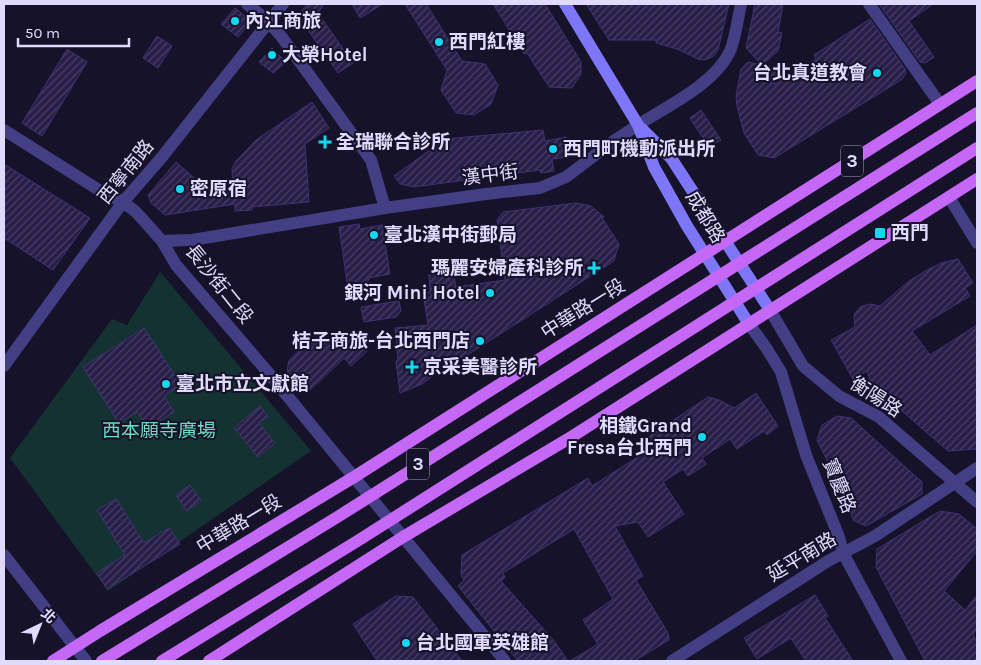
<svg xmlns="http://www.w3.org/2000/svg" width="981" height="665" viewBox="0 0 981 665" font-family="Karla,'Noto Sans TC',sans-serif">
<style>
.green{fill:#153232}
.building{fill:url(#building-hatch);stroke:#403274}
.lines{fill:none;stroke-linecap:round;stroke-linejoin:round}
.pedestrian{stroke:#433f85;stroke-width:12}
.minor{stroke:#433f85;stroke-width:12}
.tertiary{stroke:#433f85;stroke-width:12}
.secondary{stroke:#7d77f8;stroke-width:12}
.primary{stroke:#c568f8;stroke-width:12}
.poi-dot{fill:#11d8f3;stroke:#161229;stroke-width:2}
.labels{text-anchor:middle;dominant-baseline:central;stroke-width:4;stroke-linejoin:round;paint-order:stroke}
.shield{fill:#161229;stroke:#a39fbd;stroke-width:1}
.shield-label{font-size:18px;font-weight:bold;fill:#e0dbfd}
.poi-label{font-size:19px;font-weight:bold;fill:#e0dbfd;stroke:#161229;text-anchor:start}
.street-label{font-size:19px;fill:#e0dbfd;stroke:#161229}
.park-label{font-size:19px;fill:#69dbc1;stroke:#161229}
</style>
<defs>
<pattern id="building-hatch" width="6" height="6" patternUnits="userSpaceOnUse" patternTransform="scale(1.25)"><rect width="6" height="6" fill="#281f49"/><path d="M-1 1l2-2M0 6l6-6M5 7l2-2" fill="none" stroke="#473f64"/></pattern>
</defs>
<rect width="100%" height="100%" fill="#161229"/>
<!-- green -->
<path class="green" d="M160,272L311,451L108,591L10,458L112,319L127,325Z"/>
<!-- building -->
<path class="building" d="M307,4H324L318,13L353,63L338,73L298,16Z
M352,4H383L360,18Z
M405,4H426L462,61L485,64L498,85L491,104L474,115L456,113L441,90L447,70Z
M493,4H545L581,62V74L572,88L549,87L527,53L524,54Z
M586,4H729L718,50L714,56L705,60L698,59L677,49L656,43V40H609Z
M755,4H783L778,32L782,33L778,51L762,65L746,48Z
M879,4H933L909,21L934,57L925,63L920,62Z
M235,8L247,18L248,25L238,37L221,24Z
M870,19L905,69L906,74L901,80L774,158L758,155L744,133L737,106L736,96L741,69L748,62L778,69L774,85L816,59L814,55Z
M157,36L172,46L158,68L143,58Z
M272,48L286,62L273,73L259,62Z
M67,49L87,62L42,136L22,123Z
M312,102L329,128L305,144L309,202L252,207V210L235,211V204L165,215L151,203L148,195L176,162L208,190L233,185L232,169L236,161L256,140Z
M701,110L721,140L709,147L690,118Z
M543,130L545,141L566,137L569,157L552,159L554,171L541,173L540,170L414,187L400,184L394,176L445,139Z
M4,164L90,218L53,270L4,238Z
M576,203L591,206L604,217L602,218L619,244L614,261L447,368L445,357L430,378L422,384L400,393L396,361L398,360L395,328L428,325L423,293L430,292L429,275L453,271L456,287L505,280L497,220L503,212Z
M359,224L360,229L382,225L390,274L369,278L364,292L349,296L339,227Z
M958,259L973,283L965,288L970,296L912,331L930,355L977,325V449L948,451L872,385L867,371L853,379L831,340L855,327L854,315L860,307L870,304L880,306L909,281L927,270L941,263Z
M399,301L401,311L396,317L364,322L361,307Z
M144,328L181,385L164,396L174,412L148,428L137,412L119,423L83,367Z
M352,334L367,351L351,366L344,358L307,393L287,371L289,360L305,345Z
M756,393L778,426L767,435L764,431L737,449L730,439L702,458L706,464L688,476L683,469L663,482L684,514L648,537L638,522L615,526L643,576L636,580L668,633L669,640L634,661H570L598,644L583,620L613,599L574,529L503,573L505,577L501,581L555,642L568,661H518L458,586L464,580L461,575L462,555L588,478L592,486L649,450L642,441L708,397L719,400L734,408Z
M260,406L268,416L259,423L275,443L258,457L234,428Z
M837,416L851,418L922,482V494L866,526L854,521L843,493L817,440L822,425Z
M190,485L201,501L186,511L176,495Z
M116,499L144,543L169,528L180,544L107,589L97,573L125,555L97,510Z
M940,511L959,514L977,529V551L944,591L965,610L977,595V629L973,634L977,643V661H925L876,567L877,549Z
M815,595L828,616L825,618L853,661H806L791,638L757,659L744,638Z
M396,596L413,597L462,661H377L353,624Z"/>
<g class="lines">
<!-- pedestrian -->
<path class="pedestrian" d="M869,4L940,104
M638,125C667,106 713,85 729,53C735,42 738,17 741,4"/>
<!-- minor -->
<path class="minor" d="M247,4L268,21L281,36L371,160L385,208
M4,130L102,192L123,202L136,212L162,241L176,265L266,370L505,661
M949,197L977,243
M162,241L192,240L385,208L486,194L540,188L566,177L615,140L638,125
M4,366L123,202L162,157L283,4
M4,555L86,661
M672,661L828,561L875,536L977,468"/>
<!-- tertiary -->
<path class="tertiary" d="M770,310L803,366L839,396L879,417L977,502
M749,324L767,349L781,372L806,455L839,537L843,553L901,661"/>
<!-- secondary -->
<path class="secondary" d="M565,4L638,125L654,167L687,226L749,324
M641,128L671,158L770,310"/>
<!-- primary -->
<path class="primary" d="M53,661L100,631L354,477L977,81
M102,661L339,516L977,113
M162,661L359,540L977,148
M209,661L403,537L568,439L977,179"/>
</g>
<!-- markers -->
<g class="poi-dot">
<circle cx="235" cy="21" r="5"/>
<circle cx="439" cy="42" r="5"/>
<circle cx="272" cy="55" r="5"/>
<circle cx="877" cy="73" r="5"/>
<path d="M322.5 134.5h5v5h5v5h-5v5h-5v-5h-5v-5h5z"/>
<circle cx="553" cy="149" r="5"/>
<circle cx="180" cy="189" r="5"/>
<rect x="874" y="227" width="12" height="12" rx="2.5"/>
<circle cx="374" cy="235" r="5"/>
<path d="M591.5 260.5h5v5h5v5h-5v5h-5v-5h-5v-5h5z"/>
<circle cx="490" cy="293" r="5"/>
<circle cx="480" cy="341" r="5"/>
<path d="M409.5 359.5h5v5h5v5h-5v5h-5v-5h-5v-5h5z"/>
<circle cx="166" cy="384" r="5"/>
<circle cx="702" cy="437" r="5"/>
<circle cx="406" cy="643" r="5"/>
</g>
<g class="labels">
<!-- shield labels -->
<g class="shield">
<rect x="841" y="145.5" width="22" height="31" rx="4"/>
<rect x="407" y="448.5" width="22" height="31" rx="4"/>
</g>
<g class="shield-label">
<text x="852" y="161">3</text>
<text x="418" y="464">3</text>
</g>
<!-- poi labels -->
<g class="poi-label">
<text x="245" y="21">內江商旅</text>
<text x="449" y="42">西門紅樓</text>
<text x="282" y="55">大榮Hotel</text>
<text x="867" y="73" text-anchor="end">台北真道教會</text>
<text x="336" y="142">全瑞聯合診所</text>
<text x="563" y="149">西門町機動派出所</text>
<text x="190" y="189">密原宿</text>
<text x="891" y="233">西門</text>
<text x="384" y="235">臺北漢中街郵局</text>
<text x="583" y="268" text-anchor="end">瑪麗安婦產科診所</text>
<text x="480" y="293" text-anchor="end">銀河 Mini Hotel</text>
<text x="470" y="341" text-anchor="end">桔子商旅-台北西門店</text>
<text x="423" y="367">京采美醫診所</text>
<text x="176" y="384">臺北市立文獻館</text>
<text x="692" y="426" text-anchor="end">相鐵Grand<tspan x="692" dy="22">Fresa台北西門</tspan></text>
<text x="416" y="643">台北國軍英雄館</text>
</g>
<!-- street labels -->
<g class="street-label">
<text transform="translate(126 172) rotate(-51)">西寧南路</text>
<text transform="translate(490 175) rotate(-7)">漢中街</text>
<text transform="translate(705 217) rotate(59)">成都路</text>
<text transform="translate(219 284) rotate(51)">長沙街二段</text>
<text transform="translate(583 309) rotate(-32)">中華路一段</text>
<text transform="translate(876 397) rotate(33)">衡陽路</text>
<text transform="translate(839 486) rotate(68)">寶慶路</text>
<text transform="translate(239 524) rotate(-31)">中華路一段</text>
<text transform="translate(802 557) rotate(-31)">延平南路</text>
</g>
<!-- park labels -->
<g class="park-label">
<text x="159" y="431">西本願寺廣場</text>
</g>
</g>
<!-- border -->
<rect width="981" height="665" fill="none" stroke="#e0dbfd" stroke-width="10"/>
<!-- north arrow -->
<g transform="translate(40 625) rotate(43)" stroke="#161229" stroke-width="4" paint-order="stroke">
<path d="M0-4L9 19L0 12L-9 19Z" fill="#e0dbfd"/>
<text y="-8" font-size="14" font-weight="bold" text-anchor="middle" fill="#e0dbfd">北</text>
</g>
<!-- scale -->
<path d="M18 38v8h111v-8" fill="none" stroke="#e0dbfd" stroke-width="2.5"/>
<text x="25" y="38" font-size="15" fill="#e0dbfd" stroke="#161229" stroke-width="4" paint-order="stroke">50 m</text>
</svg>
